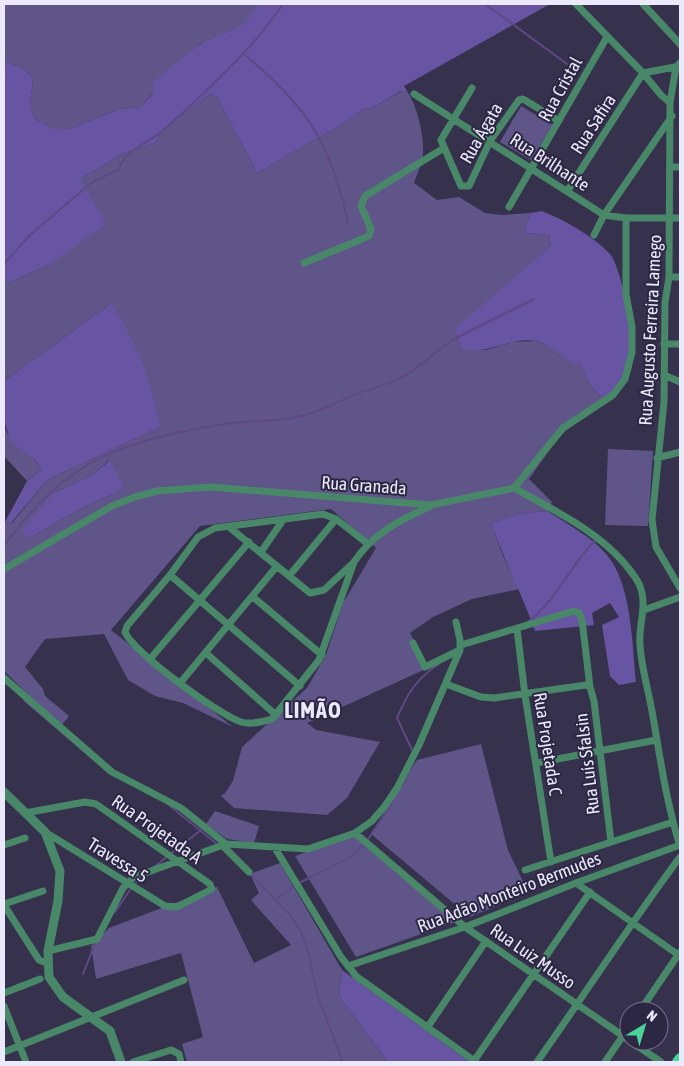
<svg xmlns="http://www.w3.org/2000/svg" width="684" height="1066" viewBox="0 0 684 1066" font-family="'Asap Condensed',sans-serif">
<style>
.green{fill:#5f5589;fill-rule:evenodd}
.forest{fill:#6755a4}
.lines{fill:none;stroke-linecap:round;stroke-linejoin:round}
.stream{stroke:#5f4984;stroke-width:2}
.minor{stroke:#488869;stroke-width:7}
.tertiary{stroke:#488869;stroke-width:9}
.primary{stroke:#40d89b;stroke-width:10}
.labels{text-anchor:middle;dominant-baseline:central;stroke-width:4;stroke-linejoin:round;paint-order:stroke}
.street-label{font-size:18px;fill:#ebe9fb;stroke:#2c2742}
.district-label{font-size:22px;font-weight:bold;letter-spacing:1px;fill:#ebe9fb;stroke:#2c2742}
</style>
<rect width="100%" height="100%" fill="#36314d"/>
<!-- green -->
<path class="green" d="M4,4H257L252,16L235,31L200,44L140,107L119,109L70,129H54L35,119L30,106L33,80L26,70L4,61Z
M402,91H407C417,106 424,134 423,152C423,162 417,174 414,183L437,200L459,197L485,213L502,215L530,213L524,233L549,235L551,246L455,331L461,348L486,350L513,342L535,341L547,345L580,365L589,383L604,401L567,425L529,479L552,502L548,511L517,514L491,523L503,556L520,589L472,599L433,617L410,633L428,668L307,723L316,730L380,742L347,798L327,815L234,808L221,796L225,793L233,781L242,747L307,688L326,655L343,603L376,548L331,509L200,526L111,630L233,727L183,703L155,696L128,680L104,634L45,639L25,667L43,689L45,696L69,716L61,726L4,671V522L12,523L47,480L160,427L112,303L4,381V285L50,264L80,179L124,153L155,143L163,129L210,94L217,97L257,173L346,122L363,109L372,108ZM109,460L124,489L82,508L28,539L54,493L92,475Z
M521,106L553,125L531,160L500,142Z
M4,428C14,445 34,452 41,470L27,481L4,456Z
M608,449L653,451L648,526L605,525Z
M481,744L508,850L528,892L470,917L371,834L417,760Z
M215,811L259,826L254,843L227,839L206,824Z
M356,835L458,921L356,957L295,856Z
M280,863L342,970L339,996L388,1062H187L182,1044L203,1037L181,953L96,979L91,946L109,928L217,887L254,963L291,945L251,900L259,893L250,874Z"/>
<!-- forest -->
<path class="forest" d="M257,4H550L404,86L407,91H401L372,108L363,109L346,122L257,173L217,97L210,94L163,129L155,143L124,153L80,179L106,224L50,264L4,285V61L26,70L33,80L30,106L35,119L54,129H70L119,109L140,107L152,95L155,80C169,69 183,57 198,46C222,30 244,35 257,4Z
M542,211C566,221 592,235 610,254C623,269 638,356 630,374C626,383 612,396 604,401L589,383L580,365C564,361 553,345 536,341C510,336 487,357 461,348L455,331L457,327L551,246L549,235L524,233L530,213Z
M112,303C138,347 150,377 160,427L47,480L11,523L5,522L27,481L41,470C36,457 30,456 20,449C0,434 4,404 4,381Z
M110,460L124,489L82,508L28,539L22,530L54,493L92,475Z
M548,511C567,524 592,537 607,555C632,585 632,644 636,682L619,685L610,676L602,625L619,617L610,603L592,613L594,625L535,631C522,594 504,560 491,523L517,514Z
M342,970L470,1062H388L339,996Z"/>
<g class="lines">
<!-- stream -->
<path class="stream" d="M485,4L567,64
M244,54C307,108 330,140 348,222
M4,264L30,235L91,183L119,169C124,150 147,144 161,132C170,125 178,116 187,109C222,76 256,44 283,4
M4,546C69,456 125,440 231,423C256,420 281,422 306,415C324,409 341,400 359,393C374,388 390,384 404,376C421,367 434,352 450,342C477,326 506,314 534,299
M528,622C556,601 570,565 595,541
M24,700L109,773
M413,752L397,718C407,694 417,678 439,664
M402,786L414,761
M170,806L217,844
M367,841L393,801
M154,867L201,830
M250,874L290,915L300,930L309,955L317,994L343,1062
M135,884L143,877
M275,900L301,882L352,856L364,844
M115,912L132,887
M83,974L96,941
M333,1062L342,1060"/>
<!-- minor -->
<path class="minor" d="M576,4L643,73L661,95L670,103
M643,4L680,44
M680,63L676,67L670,103L669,277L665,303L664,402L652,520L656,547L680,588
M472,88L441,140L461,186H469L490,141L519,100L523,99L559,121
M414,94L604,215L626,218H680
M671,167H680
M568,190L643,73L680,66
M509,207L607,37
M594,235L604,215L672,116
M304,263L369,236L371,229L361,206L365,196L444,148
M669,277H680
M664,344H680
M664,375L680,382
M657,458L680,452
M514,488C557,512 607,535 635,577C651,600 638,621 640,644C641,666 648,689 652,711C660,756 666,802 680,846
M229,527L310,593L324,590L352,564
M368,544L336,519L323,514L215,528L198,537L170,575L127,626L125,632C133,652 219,715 241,722C251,725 262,722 272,719L319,660L354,562C373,533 400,520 431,506
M261,552L283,520
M4,569L112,506L135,497L157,491L211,487L431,505L514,488L563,428L613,395L625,379L632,352V327L626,294V218
M170,575L300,686
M289,576L336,519
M253,597L322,655
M644,610L680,597
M517,629L525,695L551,862
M413,643L425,667L460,650
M461,645L574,611L579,613L582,620L590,687
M206,653L276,715
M151,658L249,542
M4,678L112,772L181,808L226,844L308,849L355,833L372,821L385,806L397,788L419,745L460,650V640L456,622
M181,682L277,566
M446,684L481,697L494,698L586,685L590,687L594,701L611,842
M537,763L656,740
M25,813L85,802L96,804L210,884L212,889L177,907L165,906L45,832
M355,833L465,927L629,1040
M4,845L25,838
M222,845L249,872
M275,848L341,957L356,976L476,1062
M525,870L673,822
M576,883L680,956
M4,904L43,891
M4,905L39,960L47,963
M48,951L97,939L123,888L134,877L226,844
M348,966L465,927L576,883L680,845
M4,993L40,979
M4,1006L26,1062
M640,1011L680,952
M427,1028L486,941
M630,1041L661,1062
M4,1052L184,980
M474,1061L590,892
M133,1062L171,1050L179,1054L181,1062
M537,1062C585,994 630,924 680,857
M605,1062L629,1027"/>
<!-- tertiary -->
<path class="tertiary" d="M4,792L45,832L60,871L58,901L48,951L49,977L63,997L110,1031L121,1062"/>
<!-- primary -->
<path class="primary" d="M677,1062L680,1058"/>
</g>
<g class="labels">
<!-- street labels -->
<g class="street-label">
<text transform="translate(560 89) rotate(-61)">Rua Cristal</text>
<text transform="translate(593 124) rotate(-57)">Rua Safira</text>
<text transform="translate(481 133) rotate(-60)">Rua Ágata</text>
<text transform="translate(550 162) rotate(33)">Rua Brilhante</text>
<text transform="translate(650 330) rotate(-87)">Rua Augusto Ferreira Lamego</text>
<text transform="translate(364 485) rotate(4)">Rua Granada</text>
<text transform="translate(548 744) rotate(81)">Rua Projetada C</text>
<text transform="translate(587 764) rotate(-97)">Rua Luís Sfalsin</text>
<text transform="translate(157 829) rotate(35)">Rua Projetada A</text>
<text transform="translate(118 860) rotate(32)">Travessa 5</text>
<text transform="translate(509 892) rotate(-21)">Rua Adão Monteiro Bermudes</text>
<text transform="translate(533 956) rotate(35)">Rua Luiz Musso</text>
</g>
<!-- district labels -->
<g class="district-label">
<text x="313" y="710">LIMÃO</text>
</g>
</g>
<!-- border -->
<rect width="684" height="1066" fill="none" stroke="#ebe9fb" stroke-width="10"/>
<!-- north arrow -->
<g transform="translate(644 1026) rotate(38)"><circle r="24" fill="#2c2742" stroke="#78758c"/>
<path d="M0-4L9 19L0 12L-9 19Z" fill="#4cd39a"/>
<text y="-8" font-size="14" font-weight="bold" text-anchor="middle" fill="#ebe9fb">N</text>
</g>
</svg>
